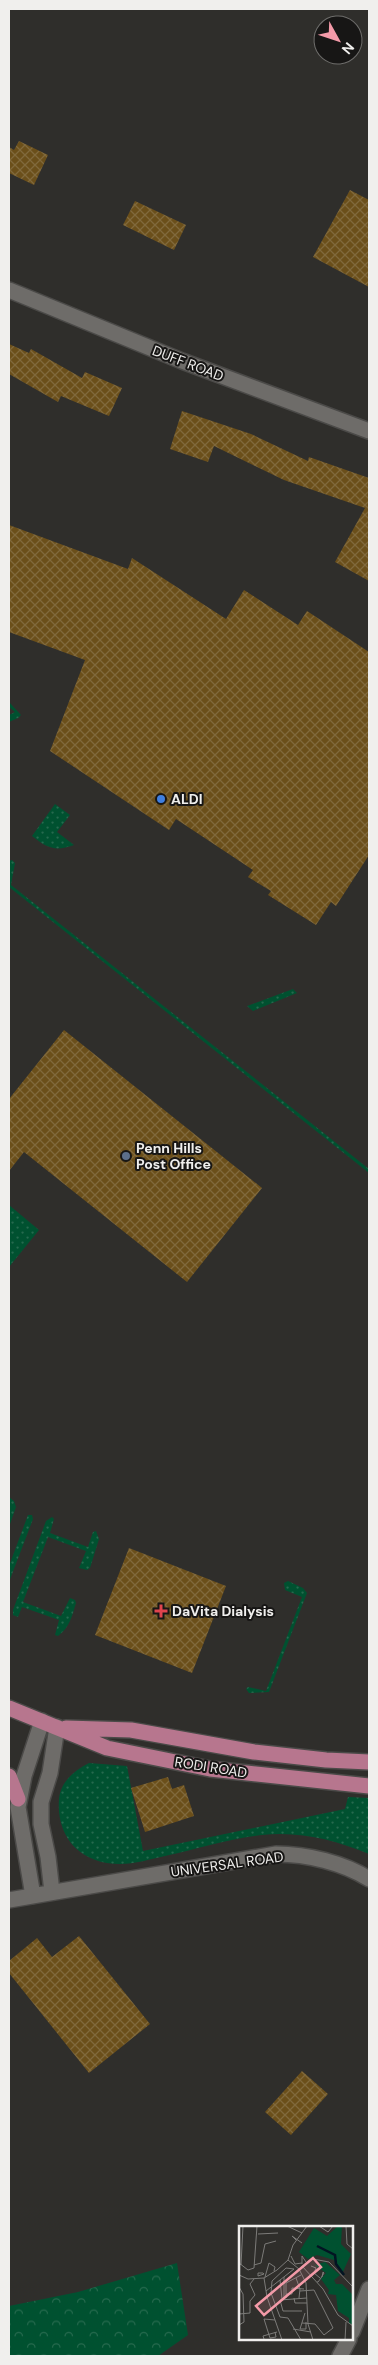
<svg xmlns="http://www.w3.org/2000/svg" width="378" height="2365" viewBox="0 0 378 2365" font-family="'DM Sans',sans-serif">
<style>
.grass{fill:url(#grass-dots)}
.forest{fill:url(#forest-crowns)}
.building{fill:url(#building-cross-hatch)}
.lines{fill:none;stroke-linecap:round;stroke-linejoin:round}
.tertiary-casing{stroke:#4b4a48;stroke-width:18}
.primary-casing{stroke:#4b4a48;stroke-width:18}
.tertiary{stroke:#6e6c69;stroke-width:15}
.primary{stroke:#b7768e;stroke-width:15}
.shop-dot{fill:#3f7fe0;stroke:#171615;stroke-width:2}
.service-dot{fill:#5c6f8a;stroke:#171615;stroke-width:2}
.health-dot{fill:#e0444e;stroke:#171615;stroke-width:2}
.labels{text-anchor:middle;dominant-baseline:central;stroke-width:4;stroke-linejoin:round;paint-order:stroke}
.street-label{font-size:14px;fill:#f0efed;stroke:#171615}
.poi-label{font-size:14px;font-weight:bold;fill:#f0efed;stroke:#171615;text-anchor:start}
.inset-river{fill:none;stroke:#031423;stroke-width:2.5}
.inset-road{fill:none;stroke:#7c7b79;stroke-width:1}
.view{fill:#f39aa8;fill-opacity:0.15;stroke:#f39aa8;stroke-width:2.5}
.inset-edge{fill:none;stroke:#f0efed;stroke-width:2.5}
</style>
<defs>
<pattern id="grass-dots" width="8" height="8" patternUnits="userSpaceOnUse" patternTransform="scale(1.25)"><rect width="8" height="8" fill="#005130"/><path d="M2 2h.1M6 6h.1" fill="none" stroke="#266a4e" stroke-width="1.8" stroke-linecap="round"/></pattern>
<pattern id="forest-crowns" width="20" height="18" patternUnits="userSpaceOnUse" patternTransform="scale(1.25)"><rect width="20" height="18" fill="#005130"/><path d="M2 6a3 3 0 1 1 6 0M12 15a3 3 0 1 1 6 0" fill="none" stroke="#266a4e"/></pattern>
<pattern id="building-cross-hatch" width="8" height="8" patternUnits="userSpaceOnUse" patternTransform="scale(1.25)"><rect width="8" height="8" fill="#6b4f1a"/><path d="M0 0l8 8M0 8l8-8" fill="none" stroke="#80693c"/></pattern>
</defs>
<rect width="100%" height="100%" fill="#2f2e2b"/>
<!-- grass -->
<path class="grass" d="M9,702L21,715L18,718L9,722V715L15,712L9,707Z
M55,804L70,815L57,832L74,845C55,852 47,848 32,836Z
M12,860L15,863L11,885L369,1169V1173L9,887V861Z
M293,989L297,993L253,1011L247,1006Z
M9,1205L39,1230L9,1267Z
M9,1497L14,1501L16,1507L9,1527Z
M28,1515H32L33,1519L9,1582V1566Z
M52,1517L54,1519L50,1533L88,1547L93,1532L96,1531L99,1539L90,1568L87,1570L79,1568L86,1551L48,1537L23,1602L61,1616L70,1598L75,1600L76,1603C72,1616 70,1627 58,1636L55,1635L59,1620L22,1607L18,1617L13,1615V1610L46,1521Z
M288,1581L303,1588L307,1593L269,1692L249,1693L246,1689L248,1687L266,1691L302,1597L285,1590L284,1583Z
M89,1763L127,1766L143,1851L345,1809L348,1797L369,1798V1854C335,1840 300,1831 262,1835C229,1839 197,1849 165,1856C151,1859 135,1864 120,1864C81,1864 56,1838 59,1799C61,1781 74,1771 89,1763Z"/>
<!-- forest -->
<path class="forest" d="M177,2263L188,2335L158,2356H9V2306L78,2292Z"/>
<!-- building -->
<path class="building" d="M19,141L48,155L34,185L9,173V147L14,150Z
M350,190L369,200V287L313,257Z
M135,201L186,225L174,250L123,225Z
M9,344L29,353L31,349L82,378L85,372L122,388L109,416L61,396L58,402L9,374Z
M182,411L251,434L308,461L309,457L369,478V581L335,562L365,508L284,480L214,446L208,462L170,449Z
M9,525L128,569L132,558L226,619L244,590L298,625L307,611L369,652V855L336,906L331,902L316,925L268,895L271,891L248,877L253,870L176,819L169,830L50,751L85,660L9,632Z
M64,1030L262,1188L187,1282L24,1152L9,1171V1099Z
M129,1548L226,1586L192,1673L95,1635Z
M168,1777L172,1789L184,1785L194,1816L145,1832L131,1788Z
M79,1936L150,2024L89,2073L9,1973V1961L37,1938L52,1957Z
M302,2071L328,2094L291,2135L265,2112Z"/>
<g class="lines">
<!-- tertiary casing -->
<g class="tertiary-casing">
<path id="tertiary" d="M9,290L182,361L369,431
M52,1892L48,1857L41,1824V1802L50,1773L57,1727
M33,1896L18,1807L24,1776L42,1721
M9,1900L276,1854C307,1854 344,1863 369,1879
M352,2332L369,2289
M340,2356L349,2339"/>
</g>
<!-- primary casing -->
<g class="primary-casing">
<path id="primary" d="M9,1708L107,1748L210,1769L369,1786
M66,1728L131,1730L254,1752L326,1760L369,1762
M9,1776L18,1799"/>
</g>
<!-- tertiary -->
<use href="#tertiary" class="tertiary"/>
<!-- primary -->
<use href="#primary" class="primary"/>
</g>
<!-- markers -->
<circle class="shop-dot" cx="161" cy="799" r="5"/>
<circle class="service-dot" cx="126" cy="1156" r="5"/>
<path class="health-dot" d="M158.5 1603.5h5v5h5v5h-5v5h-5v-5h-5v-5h5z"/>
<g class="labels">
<!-- street labels -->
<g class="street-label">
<text transform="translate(188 363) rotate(21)">DUFF ROAD</text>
<text transform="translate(211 1767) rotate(9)">RODI ROAD</text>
<text transform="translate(227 1864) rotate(-8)">UNIVERSAL ROAD</text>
</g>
<!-- poi labels -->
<g class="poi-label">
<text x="171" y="799">ALDI</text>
<text x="136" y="1148">Penn Hills<tspan x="136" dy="16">Post Office</tspan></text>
<text x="172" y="1611">DaVita Dialysis</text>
</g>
</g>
<!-- overview -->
<g transform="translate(239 2226)">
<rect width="114" height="114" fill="#2f2e2b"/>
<path d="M99,0H103L102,18L112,28L103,48L95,34L78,29L69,33L60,26L75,2L88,10ZM86,36L101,49L95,54L97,58H103L114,69V99L110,97V92L99,85L97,69L89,68L90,64L82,53L87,47L76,39Z" fill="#005130"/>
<path class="inset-river" d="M78,20L96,29L97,38L105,49"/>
<path class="inset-road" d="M48,0L63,7M80,0L89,6L94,0M107,0L108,18L114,23M19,8L39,7M57,14L53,10L63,17M52,30L56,38L63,37M49,34L60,43L67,57L69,98L74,114M0,37L9,44L15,42L18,0M63,38V30L67,36M2,39L4,0M15,39L22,37L26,18L37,15M63,40L84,63L99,89L114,100M72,40L77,42L75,47L81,52M62,41L74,33L90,36L114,61M55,43L47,42L33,55L32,67L41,91L49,92L62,114M19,47H24L25,48L19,50ZM0,49L9,53L25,52L38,44L49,34L54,19L68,0M26,51L30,37L36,41L35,45M45,51V72M25,52L28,71L43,114M57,52L61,63L60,72M41,54L43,73M78,56H79L82,52L85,47L84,46L83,51M0,61L4,68L5,96L0,99M27,65L55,43M61,65L75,64L94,102L85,109L76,98L63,97M47,68H53V62L65,63M47,72V57L62,49M55,72L56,77H68M63,85H44L41,74L68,72M66,87L61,103H67V96M0,88L11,87V75L16,69L11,58L15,53M36,94L25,93L31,112L37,111L36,106M54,103L72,106M25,113L24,110L38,106M106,114L107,96"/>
<path class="view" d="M74,32L82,41L25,89L17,80Z"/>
<rect width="114" height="114" class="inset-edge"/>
</g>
<!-- border -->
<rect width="378" height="2365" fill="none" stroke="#f0efed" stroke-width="20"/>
<!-- north arrow -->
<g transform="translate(338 40) rotate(130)"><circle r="24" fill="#171615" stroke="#6e6d6b"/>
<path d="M0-4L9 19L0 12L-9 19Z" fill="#f39aa8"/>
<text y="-8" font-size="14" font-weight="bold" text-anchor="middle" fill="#f0efed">N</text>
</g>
</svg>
